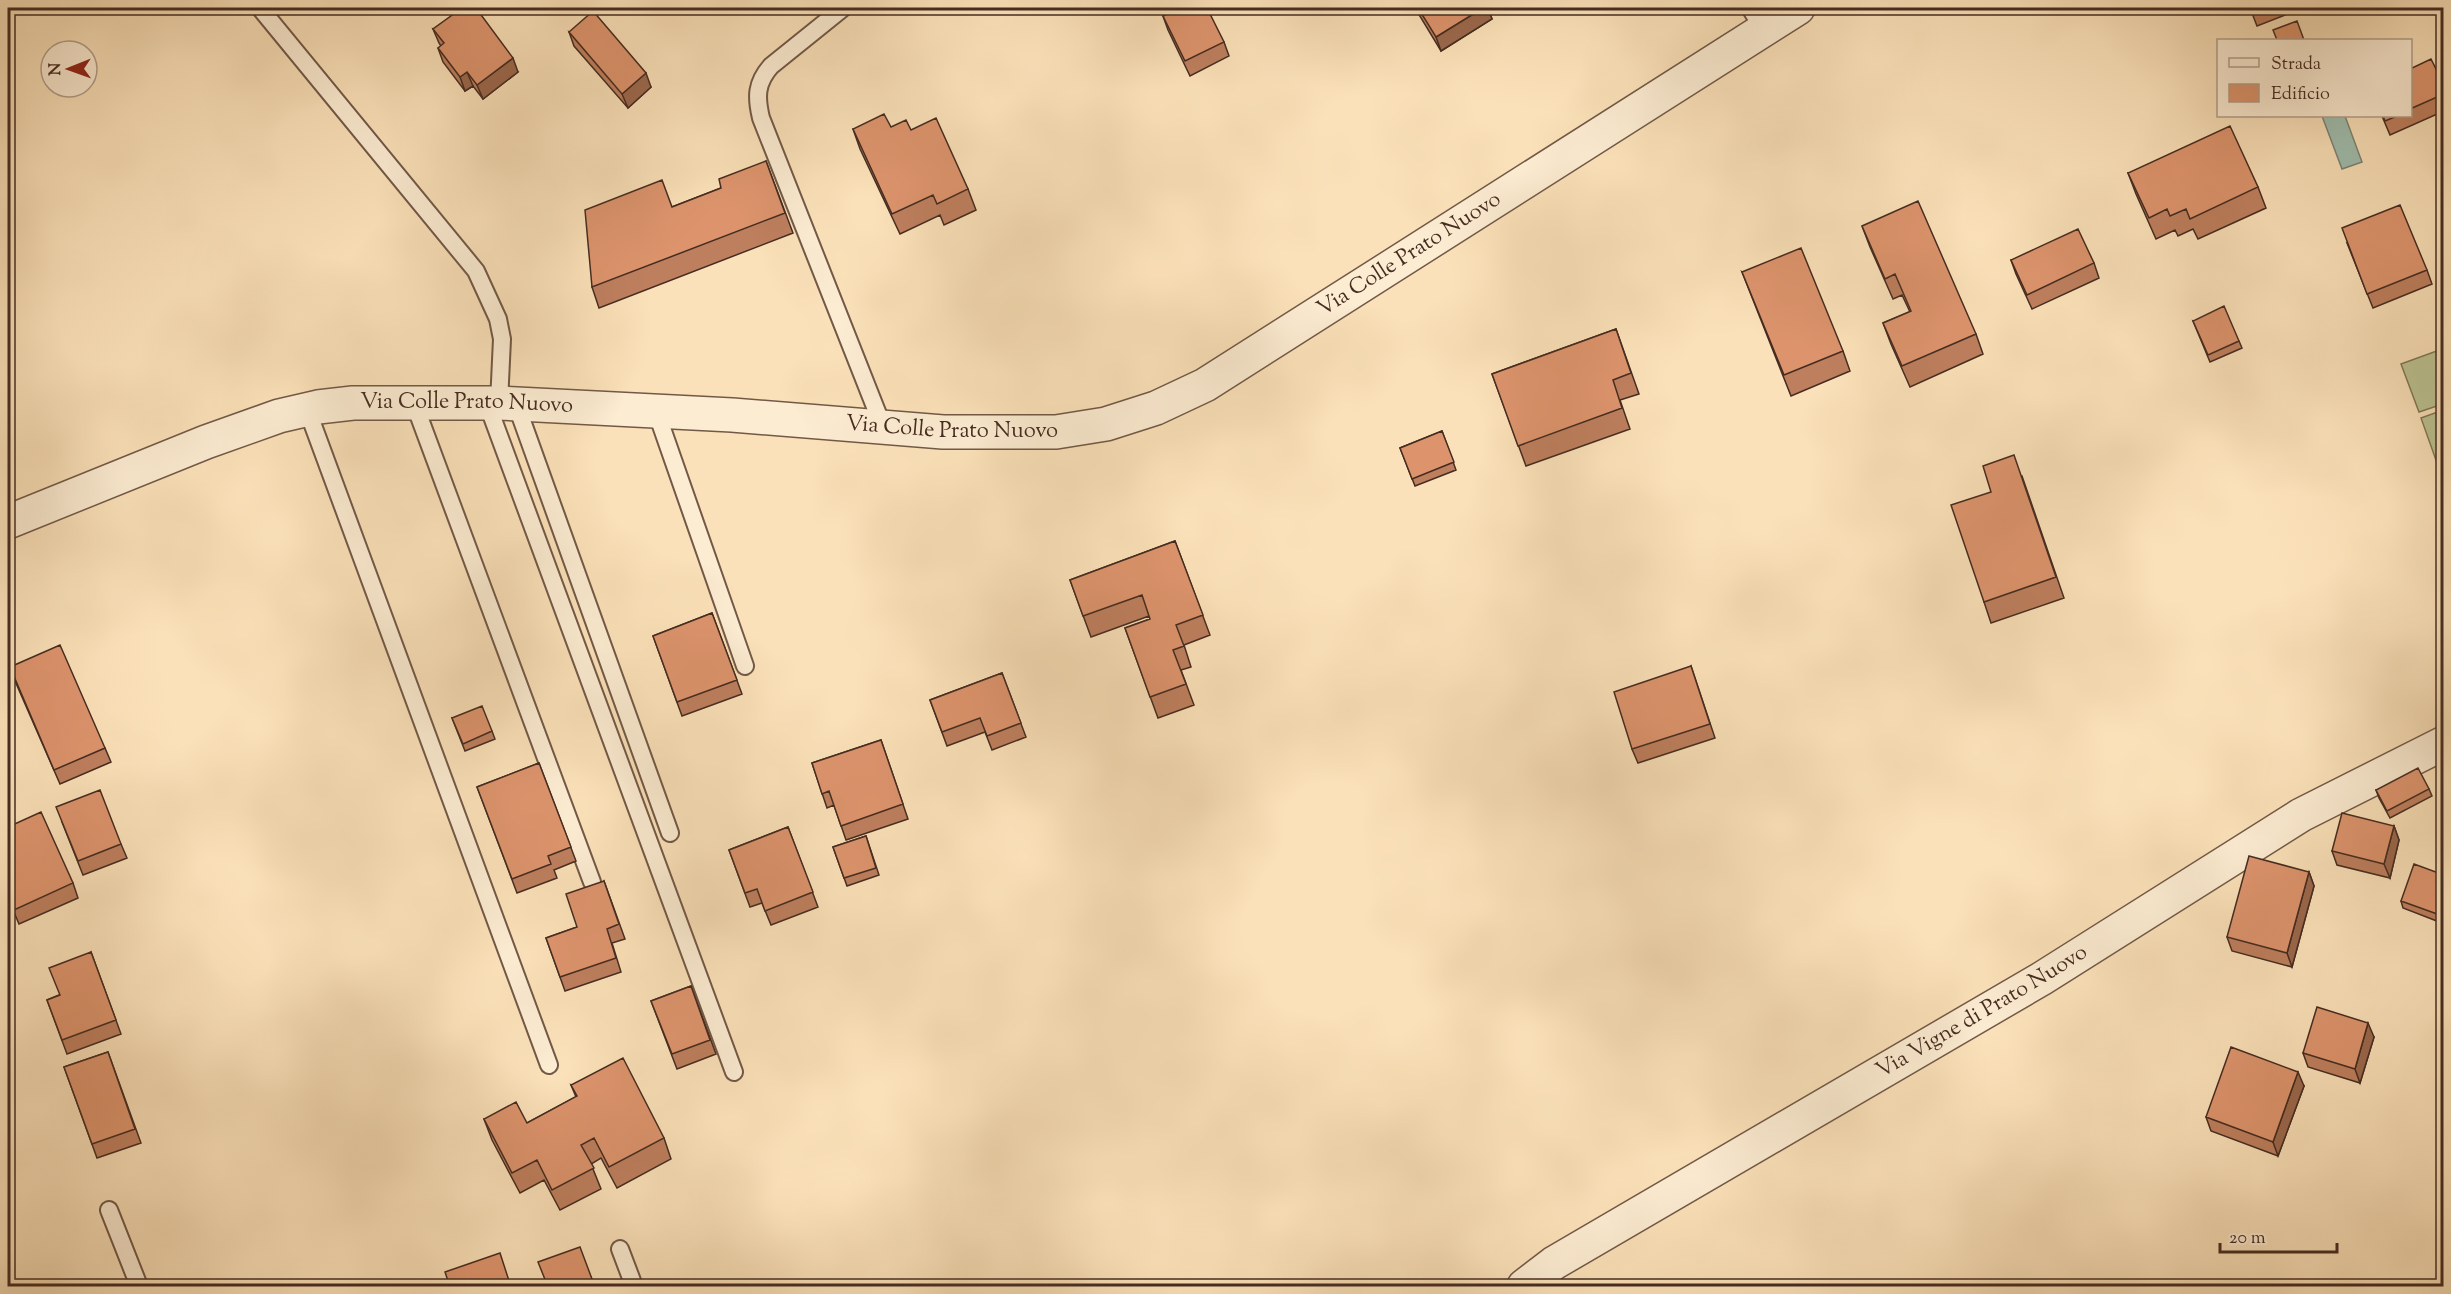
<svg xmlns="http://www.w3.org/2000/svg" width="2451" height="1294" viewBox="0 0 2451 1294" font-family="'Sorts Mill Goudy',serif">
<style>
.green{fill:#bcc391;stroke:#807859;stroke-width:1.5}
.water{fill:#9fbeaf;stroke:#7b8476;stroke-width:1.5}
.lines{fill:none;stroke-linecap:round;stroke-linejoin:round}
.lane-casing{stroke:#725947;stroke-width:20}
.street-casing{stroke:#725947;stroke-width:36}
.lane{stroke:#fcecd2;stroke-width:16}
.street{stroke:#fcecd2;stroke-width:33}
.wall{fill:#be7f5e;stroke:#452c21;stroke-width:1.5}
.shaded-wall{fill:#9b684c;stroke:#452c21;stroke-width:1.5}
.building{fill:#dd946d;stroke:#452c21;stroke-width:1.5}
.labels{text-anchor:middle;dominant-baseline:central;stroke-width:6;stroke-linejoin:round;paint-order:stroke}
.street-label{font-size:22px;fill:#452c21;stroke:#fcecd2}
</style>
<rect width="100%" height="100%" fill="#fbe1b9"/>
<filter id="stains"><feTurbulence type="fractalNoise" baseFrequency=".00333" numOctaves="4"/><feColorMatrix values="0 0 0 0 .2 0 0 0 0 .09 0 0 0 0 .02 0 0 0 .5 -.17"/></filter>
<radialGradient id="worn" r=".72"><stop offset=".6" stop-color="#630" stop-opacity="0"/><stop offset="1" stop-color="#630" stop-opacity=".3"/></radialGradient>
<!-- green -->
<path class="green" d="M2442,349L2443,404L2419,412L2401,364Z
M2443,410L2444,476L2442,477L2421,418Z"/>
<!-- water -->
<path class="water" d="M2322,116H2345L2362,162L2342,169Z"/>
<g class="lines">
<!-- lane casing -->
<g class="lane-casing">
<path id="lane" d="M260,8L476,271L498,319L502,339L499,403
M843,8L771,66C756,83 756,97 761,118L883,427
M1750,8L1764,30
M414,403L592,882
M487,403L734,1072
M516,404L670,833
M307,409L549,1065
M656,411L745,666
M109,1210L139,1286
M620,1249L634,1286"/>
</g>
<!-- street casing -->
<g class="street-casing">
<g id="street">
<path id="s1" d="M8,522L206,442L279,416L318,407L353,403H499L732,415L943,432H1056L1106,424L1156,408L1205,385L1798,8"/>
<path id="s2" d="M1524,1286L1554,1263L2041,979L2301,815L2444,743"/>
</g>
</g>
<!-- lane -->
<use href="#lane" class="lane"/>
<!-- street -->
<use href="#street" class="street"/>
</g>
<!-- wall -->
<path class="wall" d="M1415,8H1495L1489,11L1492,19L1441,51Z
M2250,8H2303L2257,26Z
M1163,16L1224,42L1229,56L1190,76L1168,30Z
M433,29L518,72L483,99L473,86L465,91L443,62L438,48L441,46L439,43Z
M569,32L651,87L628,108L574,46Z
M2410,69L2444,85V111L2390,135L2382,116H2410Z
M891,127L911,130L968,189L976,210L944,225L940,215L900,234L860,149L853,129Z
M766,161L793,233L599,308L592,287L672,207L721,188Z
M2128,173L2258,187L2266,208L2198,239L2193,229L2178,236L2175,230L2156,239L2136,194Z
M1862,226L1976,334L1983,354L1910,387L1891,344L1883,323L1910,312L1902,295L1893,299L1870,247Z
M2347,243L2427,270L2432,284L2373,308Z
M2011,260L2094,263L2099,278L2032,309L2016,274Z
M1742,272L1843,351L1850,371L1791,396Z
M2193,321L2239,341L2242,348L2210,362Z
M1616,329L1639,394L1620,400L1630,429L1526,466L1492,374Z
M1442,431L1456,470L1415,486L1400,448Z
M2022,476L2064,598L1991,623L1984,602L1991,492Z
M1175,541L1210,635L1184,645L1191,667L1181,670L1194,705L1158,718L1125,628L1150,619L1149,616L1091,637L1070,580Z
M712,613L742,694L682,716L653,636Z
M1691,666L1715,738L1638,763L1632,749Z
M10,667L105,748L111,762L60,784L15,681Z
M1002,673L1026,737L992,750L985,732L947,746L930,700Z
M452,718L492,731L495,739L465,751Z
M881,740L908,819L846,840L834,805L827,808L812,763Z
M539,763L576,861L554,870L557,878L517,893L477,787Z
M2429,789L2432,796L2390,818L2379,798L2376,790Z
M62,822L121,844L127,858L83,875Z
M2394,826L2399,840L2390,878L2337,865L2332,851Z
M8,827L73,883L78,898L19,924L8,898Z
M788,827L818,907L771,925L762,903L750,907L729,850Z
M866,836L879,875L847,886L833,847Z
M2309,872L2314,886L2292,967L2232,951L2227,937Z
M2444,875V920L2442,923L2403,908L2401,901Z
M604,881L625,939L612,943L621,972L565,991L546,938L577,927Z
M91,952L121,1034L67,1054L47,1000L59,995Z
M691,986L716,1054L677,1069L651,1001Z
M2374,1037L2360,1083L2308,1067L2303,1053Z
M108,1052L141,1143L97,1158L64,1067Z
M571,1085L664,1138L671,1159L617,1188L601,1158L591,1164L601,1189L560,1210L544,1180L520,1193L492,1140L484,1119L527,1123L576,1097Z
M2304,1086L2278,1156L2211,1131L2206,1117Z"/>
<!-- shaded-wall -->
<path class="shaded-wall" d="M1483,8H1495L1489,11L1492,19L1441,51L1436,37Z
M513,58L518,72L483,99L477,85Z
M467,72L473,86L465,91L460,77Z
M646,73L651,87L628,108L622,94Z
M2394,826L2399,840L2390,878L2384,864Z
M2309,872L2314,886L2292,967L2287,953Z
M2444,905V920L2442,923L2440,915Z
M2368,1023L2374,1037L2360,1083L2355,1069Z
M2298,1072L2304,1086L2278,1156L2273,1142Z"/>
<!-- building -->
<path class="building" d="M462,8H476L513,58L477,85L467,72L460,77L438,48L444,43L433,29Z
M1181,8H1207L1224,42L1185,61L1163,16Z
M1418,8H1483L1436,37Z
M2250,8H2263L2252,12Z
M593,11L646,73L622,94L569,32Z
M2297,21L2304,40H2277L2273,30Z
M2431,59L2444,85V94L2410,109V69Z
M884,114L891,127L906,120L911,130L936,118L968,189L937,204L933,195L892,214L853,129Z
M2383,116H2397L2385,121Z
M2230,126L2258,187L2190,219L2186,209L2170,216L2167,209L2149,218L2128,173Z
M766,161L785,213L592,287L585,210L662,180L672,207L721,188L719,179Z
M1918,201L1976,334L1902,366L1883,323L1911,311L1895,274L1885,279L1862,226Z
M2400,205L2427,270L2367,294L2342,228Z
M2078,229L2094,263L2027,295L2011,260Z
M1801,248L1843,351L1784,375L1742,272Z
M2224,306L2239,341L2208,355L2193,321Z
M1616,329L1631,373L1613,380L1622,408L1518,446L1492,374Z
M1442,431L1454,462L1412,479L1400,448Z
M2014,455L2056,577L1984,602L1951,505L1991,492L1983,466Z
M1175,541L1203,615L1176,625L1184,646L1173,650L1186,684L1150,697L1125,628L1150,619L1142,595L1083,616L1070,580Z
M712,613L737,680L677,702L653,636Z
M60,645L105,748L54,770L10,667Z
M1691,666L1710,724L1632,749L1614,692Z
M1002,673L1021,723L987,736L980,718L942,732L930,700Z
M482,706L492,731L463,744L452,718Z
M881,740L903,804L841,826L829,791L822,794L812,763Z
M539,763L571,847L548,856L551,864L512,879L477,787Z
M2418,768L2429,789L2387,811L2376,790Z
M100,790L121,844L78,861L56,807Z
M41,812L73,883L14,910L8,895V827Z
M2342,813L2394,826L2384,864L2332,851Z
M788,827L813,892L765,911L757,889L745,893L729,850Z
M866,836L876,868L844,878L833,847Z
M2249,856L2309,872L2287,953L2227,937Z
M2414,864L2444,875V905L2440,915L2401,901Z
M604,881L619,924L607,929L616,958L560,977L546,938L577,927L566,894Z
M91,952L116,1020L62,1040L47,1000L60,995L49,968Z
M691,986L710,1040L672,1054L651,1001Z
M2317,1007L2368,1023L2355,1069L2303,1053Z
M2231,1047L2298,1072L2273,1142L2206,1117Z
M108,1052L135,1129L92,1144L64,1067Z
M623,1058L664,1138L609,1167L594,1138L581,1145L594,1168L552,1190L537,1160L512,1173L484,1119L516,1102L527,1123L577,1096L571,1085Z
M580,1247L595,1287H548L538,1262Z
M500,1253L511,1287H450L445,1272Z"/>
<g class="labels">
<!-- street labels -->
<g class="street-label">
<text stroke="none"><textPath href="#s1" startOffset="1470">Via Colle Prato Nuovo</textPath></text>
<text stroke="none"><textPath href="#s1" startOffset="480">Via Colle Prato Nuovo</textPath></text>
<text stroke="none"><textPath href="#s1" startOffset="966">Via Colle Prato Nuovo</textPath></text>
<text stroke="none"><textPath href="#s2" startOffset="534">Via Vigne di Prato Nuovo</textPath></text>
</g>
</g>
<!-- margin -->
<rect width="2451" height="1294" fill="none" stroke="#fbe1b9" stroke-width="30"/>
<rect x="9" y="9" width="2433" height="1276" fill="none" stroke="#452c21" stroke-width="3"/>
<rect x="15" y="15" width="2421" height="1264" fill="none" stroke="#452c21" stroke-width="1.5"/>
<!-- legend -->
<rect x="2217" y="39" width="195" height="78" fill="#fcecd2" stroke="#b39f8b" stroke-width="1.5"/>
<rect x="2229" y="58" width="30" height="9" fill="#fcecd2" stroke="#b39f8b" stroke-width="1.5"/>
<text x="2271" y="69" font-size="18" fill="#452c21">Strada</text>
<rect x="2229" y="84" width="30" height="18" fill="#dd946d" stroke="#b39f8b" stroke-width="1.5"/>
<text x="2271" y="99" font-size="18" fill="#452c21">Edificio</text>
<!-- north arrow -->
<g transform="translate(69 69) rotate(269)"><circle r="28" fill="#fcecd2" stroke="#b39f8b" stroke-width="1.5"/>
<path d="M0-4.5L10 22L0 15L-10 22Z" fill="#8f2418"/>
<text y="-9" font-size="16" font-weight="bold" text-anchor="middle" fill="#452c21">N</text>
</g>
<!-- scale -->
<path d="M2220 1243v9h117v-9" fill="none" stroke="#452c21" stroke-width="3"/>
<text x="2229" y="1243" font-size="18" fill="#452c21" stroke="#fcecd2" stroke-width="4.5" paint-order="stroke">20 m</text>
<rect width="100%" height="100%" filter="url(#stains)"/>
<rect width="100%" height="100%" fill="url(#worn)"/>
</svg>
